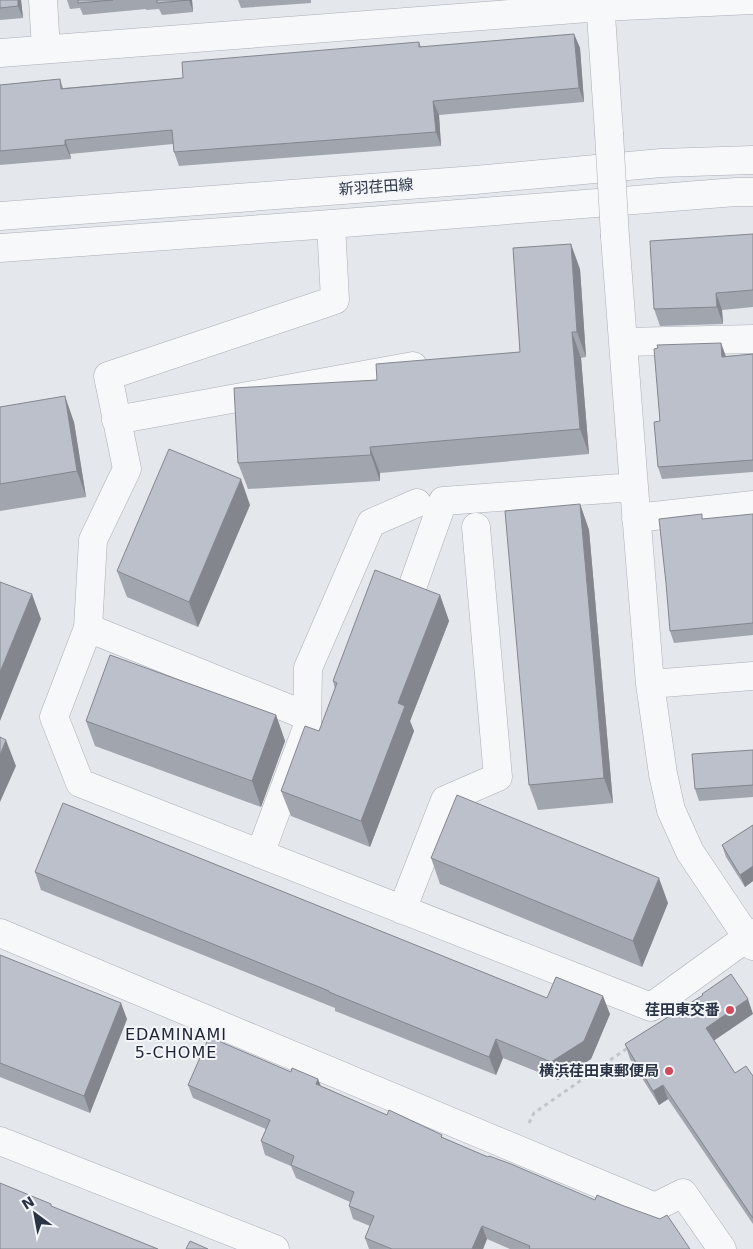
<svg xmlns="http://www.w3.org/2000/svg" width="753" height="1249" viewBox="0 0 753 1249" font-family="'DejaVu Sans','Noto Sans JP',sans-serif">
<style>
.lines{fill:none;stroke-linecap:round;stroke-linejoin:round}
.minor-casing{stroke:#a9aeb7;stroke-width:29}
.path{stroke:#c2c5cb;stroke-width:3;stroke-dasharray:4 4;stroke-linecap:butt}
.minor{stroke:#f7f8fa;stroke-width:28}
.minor-bridge-casing{stroke:#a9aeb7;stroke-width:29;stroke-linecap:butt}
.minor-bridge{stroke:#f7f8fa;stroke-width:28}
.wall{fill:#a1a5ae}
.shaded-wall{fill:#83868d}
.building{fill:#bbc0ca;stroke:#83868d}
.poi-dot{fill:#d1495b;stroke:#f4f6f9;stroke-width:2}
.labels{text-anchor:middle;dominant-baseline:central;stroke-width:4;stroke-linejoin:round;paint-order:stroke}
.street-label{font-size:15px;fill:#2b3445;stroke:#f4f6f9}
.poi-label{font-size:15px;font-weight:bold;fill:#2b3445;stroke:#f4f6f9;text-anchor:end}
.neighbourhood-label{font-size:16px;letter-spacing:1px;fill:#1d2536;stroke:#f4f6f9}
</style>
<rect width="100%" height="100%" fill="#e4e7ec"/>
<g class="lines">
<!-- minor casing -->
<g class="minor-casing">
<path id="minor" d="M43,0L46,49
M600,0L609,133
M0,53L601,7L753,0
M0,216L475,180L661,163L753,160
M331,224L335,300L108,376L127,469L93,540L88,628L54,717L80,783L651,1007L753,933
M615,237L634,487L650,684L663,774L671,810L690,852L753,946
M0,248L331,224L736,192H753
M624,342L753,339
M116,420L413,366
M636,518L753,505
M413,585L443,501L634,487
M88,628L307,716
M650,684L753,676
M260,854L307,728L308,668L371,523L417,503
M402,910L445,800L498,777L476,527
M0,933L655,1207L683,1193L722,1249
M0,1141L275,1249"/>
</g>
<!-- path -->
<path class="path" d="M529,1123L534,1113L629,1047"/>
<!-- minor -->
<use href="#minor" class="minor"/>
<!-- minor-bridge casing -->
<g class="minor-bridge-casing">
<path id="minor-bridge" d="M609,133L615,237"/>
</g>
<!-- minor-bridge -->
<use href="#minor-bridge" class="minor-bridge"/>
</g>
<!-- wall -->
<path class="wall" d="M0,0H21L23,18L0,20Z
M67,0H192L193,12L162,15L159,9L146,10V9L83,15L80,8L70,9Z
M238,0H311V3L241,8Z
M574,34L580,48L584,102L439,115L441,146L179,166L174,152L173,144L70,154L71,159L0,165V85L60,79L63,88L183,78L419,42L421,47Z
M753,234V307L722,310L723,324L660,326L654,309Z
M580,269L586,357L581,358L589,454L380,473V481L248,489L238,463L377,380L520,352Z
M721,343L726,356L753,354V472L662,479L658,467L660,421Z
M0,407L74,422L86,497L0,511Z
M580,504L589,530L613,803L538,810L529,785Z
M250,505L198,627L127,597L117,571Z
M753,514V635L674,643L670,631Z
M440,595L449,621L410,721L414,731L370,847L291,816L281,791L319,731L335,689L333,681Z
M276,715L285,741L261,807L95,746L86,721Z
M753,750V797L699,801L695,789Z
M753,825V881L745,887L726,857L722,845Z
M431,858L668,903L642,967L440,884Z
M35,872L547,998L610,1014L591,1059L558,1080L503,1058L496,1075L335,1011V1008L41,890Z
M0,955L127,1019L90,1113L0,1077Z
M731,974L714,1040L735,1073L753,1076V1224L668,1099L659,1105L630,1059L625,1044L703,995Z
M291,1072L318,1079L321,1086L387,1115L442,1135V1137L690,1249H510L487,1239L483,1249H369L365,1238L370,1226L353,1219L349,1206L350,1202L296,1178L291,1166L265,1155L261,1141L266,1129L193,1098L188,1085Z"/>
<!-- shaded-wall -->
<path class="shaded-wall" d="M18,0H21L23,18L18,6Z
M189,0H192L193,12Z
M574,34L580,48L584,102L579,88Z
M433,101L439,115L441,146L436,132Z
M65,140L70,154L71,159L65,145Z
M571,244L580,269L586,357L577,332Z
M716,293L722,310L723,324L717,307Z
M572,332L581,358L589,454L580,429Z
M721,343L725,355L727,369L722,357Z
M65,396L74,422L86,497L77,471Z
M370,447L380,473V481L371,455Z
M241,479L250,505L198,627L189,602Z
M580,504L589,530L613,803L604,778Z
M32,594L41,619L0,721V672Z
M440,595L449,621L410,721L414,731L370,847L361,821L398,703Z
M276,715L285,741L261,807L252,781Z
M6,740L16,766L0,802V755Z
M753,866V881L745,887L740,875Z
M659,878L668,903L642,967L633,941Z
M603,996L610,1014L591,1059L558,1080L551,1062Z
M748,999L753,1014L712,1042L706,1028Z
M121,1003L127,1019L90,1113L84,1096Z
M496,1039L503,1058L496,1075L489,1057Z
M318,1079L323,1093L316,1084Z
M663,1085L668,1099L659,1105L653,1091Z
M482,1226L487,1239L483,1249H472Z"/>
<!-- building -->
<path class="building" d="M0,0H18V6L0,8Z
M78,0H113L78,3Z
M157,0H189L157,3Z
M574,34L579,88L433,101L436,132L174,152L172,130L65,140V145L0,151V85L60,79L61,89L183,78L182,62L419,42V47Z
M753,234V290L716,293L717,307L654,309L650,241Z
M571,244L577,332H572L580,429L370,447L371,455L238,463L234,388L377,380L376,364L520,352L513,248Z
M721,343L722,357L753,354V460L658,467L654,422L660,421L654,349L658,348L657,345Z
M65,396L77,471L0,484V407Z
M169,449L241,479L189,602L117,571Z
M580,504L604,778L529,785L505,511Z
M702,514V519L753,514V623L670,631L666,583L659,519Z
M375,570L440,595L398,703L405,706L361,821L281,791L305,726L319,731L337,683L333,681Z
M0,582L32,594L0,672Z
M110,655L276,715L252,781L86,721Z
M0,737L6,740L0,755Z
M753,750V785L695,789L692,754Z
M457,795L659,878L633,941L431,858Z
M63,803L547,998L556,977L603,996L584,1041L551,1062L496,1039L489,1057L329,992V991L35,872Z
M753,825V866L740,875L722,845Z
M0,955L121,1003L84,1096L0,1063Z
M731,974L748,999L706,1028L735,1073L746,1066L753,1076V1218L663,1085L653,1091L625,1044L703,995L702,994Z
M209,1037L291,1072L292,1068L318,1079L316,1084L387,1115L389,1110L442,1135L441,1137L488,1157L489,1156L511,1164L595,1200L597,1195L624,1206L660,1219L667,1215L690,1249H529L530,1246L482,1226L472,1249H392L365,1238L374,1216L349,1206L354,1192L291,1165L294,1156L261,1141L270,1120L188,1085Z
M0,1183L51,1204V1206L158,1249H0Z
M190,1241L208,1249H186Z"/>
<!-- markers -->
<g class="poi-dot">
<circle cx="730" cy="1010" r="5"/>
<circle cx="669" cy="1071" r="5"/>
</g>
<g class="labels">
<!-- street labels -->
<g class="street-label">
<text transform="translate(376 187) rotate(-4)">新羽荏田線</text>
</g>
<!-- poi labels -->
<g class="poi-label">
<text x="720" y="1010">荏田東交番</text>
<text x="659" y="1071">横浜荏田東郵便局</text>
</g>
<!-- neighbourhood labels -->
<g class="neighbourhood-label">
<text x="176" y="1034">EDAMINAMI<tspan x="176" dy="18">5-CHOME</tspan></text>
</g>
</g>
<!-- north arrow -->
<g transform="translate(35 1214) rotate(328)" stroke="#f4f6f9" stroke-width="4" paint-order="stroke">
<path d="M0-4L9 19L0 12L-9 19Z" fill="#2b3445"/>
<text y="-8" font-size="14" font-weight="bold" text-anchor="middle" fill="#2b3445">N</text>
</g>
</svg>
